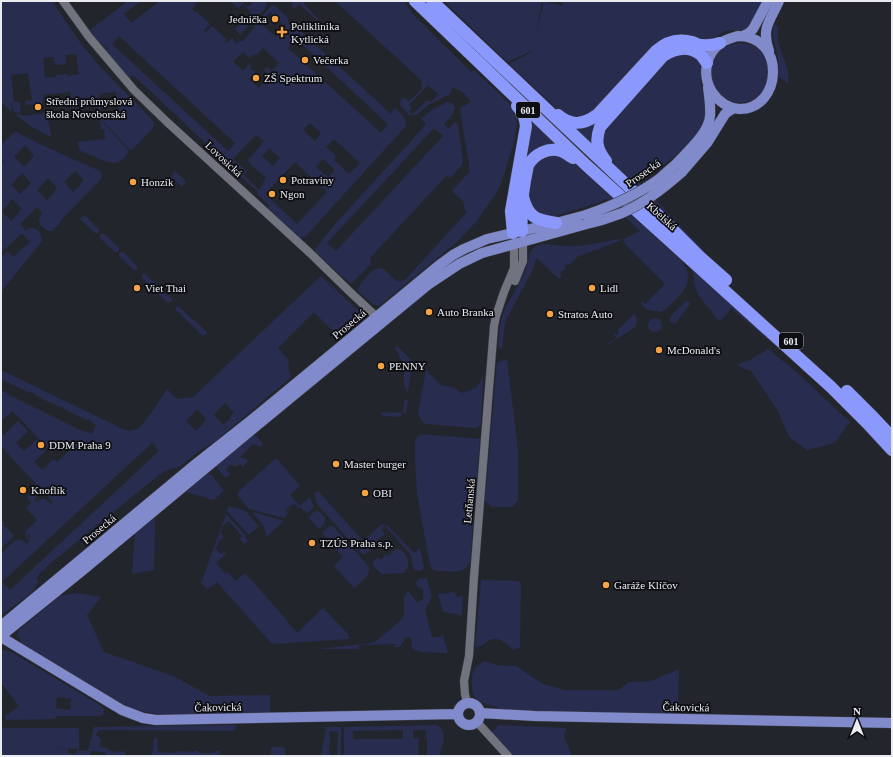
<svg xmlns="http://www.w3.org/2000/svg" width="893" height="757" viewBox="0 0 893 757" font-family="'Times New Roman',serif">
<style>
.green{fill:#282d50;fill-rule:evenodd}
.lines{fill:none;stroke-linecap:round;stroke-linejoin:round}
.minor-casing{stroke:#3d3f45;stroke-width:9}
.major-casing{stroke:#3d3f45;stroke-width:11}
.highway-casing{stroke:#3d3f45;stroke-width:13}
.minor{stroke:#71737e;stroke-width:8}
.major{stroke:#818aca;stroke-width:10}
.highway{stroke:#8c99fc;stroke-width:12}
.major-bridge-casing{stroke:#3d3f45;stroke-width:11;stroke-linecap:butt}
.major-bridge{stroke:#818aca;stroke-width:10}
.poi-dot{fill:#f5a345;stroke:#0d0e12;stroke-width:1.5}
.labels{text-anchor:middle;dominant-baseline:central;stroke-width:3.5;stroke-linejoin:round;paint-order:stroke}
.shield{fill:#0d0e12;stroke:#a8a9ae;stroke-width:1}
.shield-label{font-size:10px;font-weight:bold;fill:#eaebf1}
.poi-label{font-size:11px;fill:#eaebf1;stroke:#0d0e12;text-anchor:start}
.street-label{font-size:11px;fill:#eaebf1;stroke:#0d0e12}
</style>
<rect width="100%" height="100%" fill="#23252d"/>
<!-- green -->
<path class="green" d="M1,1H52C66,22 80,44 97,63C115,83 135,101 153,121L154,125L153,128L132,150H130L101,119V114L102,118L110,117L111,120H113V117L119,116L118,110L119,109L118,99H117L116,92L99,94L101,111H99L98,105L72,108L70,92L43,95V103L26,105V101L32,100L28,73L11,75L14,102H20L21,112L15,113L14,112L12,102L11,103L12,110L11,111L1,102ZM76,54L79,74L67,76V74L56,75V77L45,78L43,58L54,57L55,65L66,64L65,55Z
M128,1H141L124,14L131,23L160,1H194L196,4L192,9L195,12L196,11L210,24L204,31L206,32L212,26L224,37H225L227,38L225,40L227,43L232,38L237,44L239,41H243L255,27V24L273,4L287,17L289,23L295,26L391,114L395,108C401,114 407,118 406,126L306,236L301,238L298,237L268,209L269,205L257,194L258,192L133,75L129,79L108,56L107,49L100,42L98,41L90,32V30ZM270,12L274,16L275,15L279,18L278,20L286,27L282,31L283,32L280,36L279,35L276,37L260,23ZM119,36L235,143L228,151L112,44ZM296,39L388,124L381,133L288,48ZM263,48L279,63L272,71L267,67L263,70L266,72L264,74L268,78L259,88L249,79L256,72L253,70L252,71L250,68L252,66L249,64L243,71L233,62L243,52L250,58L253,54L255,56ZM310,123L321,133L315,141L303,130ZM256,135L264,141L249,159L248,160L250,164L266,178L259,190L244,175L247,171L233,159ZM334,139L360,163L349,174L334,160L336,156L326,147ZM269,148L280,158L273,166L262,156ZM323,159L335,170L328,177L316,167ZM295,162L327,192L297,224L265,194Z
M230,1H241L248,7L254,1H268L266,4L265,9L255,18L253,16L252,17L251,16L247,17L251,12L243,4L238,8Z
M292,1H305L304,4L318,19L317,20L299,4L294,9L293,7Z
M335,1H404L411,11L412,13L471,72L474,70L509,103L517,120L515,139L501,184L495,195L476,222L458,241L379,306L373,304L358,291C359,285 362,282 366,277C369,274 372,270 376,269C388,264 392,288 406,279L466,213L463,201L452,191L469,172V165L460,108L471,102C466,95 460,89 452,88L451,92L448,95L430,104L416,115H409L400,105L401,101L400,100L404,97L409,101L412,98H413L422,88L421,80ZM428,85L438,94L431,102L427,100L413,114L409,111L412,108L409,105Z
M444,1H542L536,36L544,1L562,6L563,1H764L747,30L725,31L707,42L693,39L583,119L568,118L554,106L509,64L532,52V51L507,62Z
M251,18L253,21L240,35L235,29L245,19L248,21Z
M774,24L778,26C778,32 777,37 778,43C781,53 792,74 788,84L779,77L778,58L773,35Z
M710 73a30 30 0 1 1 60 0a30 30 0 1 1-60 0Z
M676,54C686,54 701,56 701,70C702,73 701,76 701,79C701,90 707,102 706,113C706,137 658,170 639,182L705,252L703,254L687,238L658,205L636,184L634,185L605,156L602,147L603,131L662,64Z
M448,102C463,106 449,119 444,124L449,129L455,122L457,123L458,125L463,160L462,165L450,178L447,175L370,258L371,264L353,282L350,283L334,269L316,252L315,249L336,223L421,130L426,123L422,119V118L433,109ZM434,128L443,136L336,251L327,243Z
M47,113L51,135V136H49L30,126L16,115L21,114V116Z
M600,117L593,145L574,127Z
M100,119L129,151C120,165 114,165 100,159C93,156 86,153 79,150L78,142L105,139L104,129L101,130Z
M531,121L557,146L522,163Z
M16,132L18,133C44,147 71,158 98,170C102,172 103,174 101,179L60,221V223L52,231H48C40,226 36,221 42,213L37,207L20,224L26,231C33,223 43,233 42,241L1,292V266L2,265L1,257L8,251L13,257L30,242L22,233L1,253V164L4,161L1,157V145L11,135ZM25,145L34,155L31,159V160L24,167L14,157ZM75,171L84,180L80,184L81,185L73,192L64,182ZM22,173L31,183L27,187H28L20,194L11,185ZM48,178L57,188L54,192V193L47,200L37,190ZM12,199L22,209L18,213V214L11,221L2,211L9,204V203Z
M553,152L571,160L682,261C693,277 688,288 675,300C672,303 668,308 663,311C660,312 661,312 657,311C650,311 646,310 641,304L642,301L645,304L665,284L623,242L625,238L640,231L606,199L600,202L552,217L542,216L528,204V181L531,166Z
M175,171L186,181L182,187L171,177Z
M84,215L99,229V231L98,233H95L80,219Z
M101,234H104L119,248V250L117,252H115L100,238L99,236Z
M620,239L622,240L577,257L569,265L568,264L565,266L566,268L560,273L562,275L559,279L537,258L531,273L505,322L502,349L498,347C499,337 499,327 502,317C508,299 522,284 527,265C529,258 529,251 536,246C543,242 558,246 566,246C584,247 603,242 620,239Z
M121,252H123L138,267L137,269L134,270L119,256V254Z
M693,268L770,339H767L731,308L721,321H719C716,318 714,314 711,311C705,303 697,296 695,286C694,281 694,275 692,270Z
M143,274H145L172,299V301L168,303L142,278V275Z
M321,276L360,312L362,316L360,321L341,337H339L314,312L278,348L289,361L288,366L291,377L217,440L199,451L179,467L167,470L160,474L46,567L44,571L42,570L36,579L39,581L32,592L1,616V554C9,546 17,533 27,544L29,542L27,540L31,536L29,534L27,536L29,537L26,539L25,532L37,520L26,508L31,503L27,497L35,489L33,486L34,485C38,491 40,494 34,500L36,502C43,497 45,498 51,504L53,502L9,455L1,445V432L4,435L18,421L28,431L16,443L24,451L36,440L46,451L34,462L42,470L54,459L57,462L69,451L61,443L51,452L13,411L1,421V390L7,393V394L82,431L83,430L92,434L96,425L92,423V421L88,419L87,420L64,409V408L59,406V407L35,395L36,394L31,392L30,393L1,379V370L125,430C129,431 133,431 137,429C145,424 161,398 167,389L177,399L193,397ZM225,403L234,413L230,417L231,418L223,425L214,415ZM197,409L206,419L203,423V424L196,431L186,421ZM152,443L159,451L10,590L2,582Z
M686,301H689L690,304L675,324L669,321L671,316Z
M177,306H178L207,332V334L203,336L176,310V308Z
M634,314C637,318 638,322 635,327L609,344L608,343L617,338L613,334L614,333L617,335L619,332L617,331Z
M648 325a7 7 0 1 1 14 0a7 7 0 1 1-14 0Z
M397,346L411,360L412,364L408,391V392C401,383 405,374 405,364L398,355L399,353L394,348Z
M768,349L793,369L851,423L847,425L835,443L807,450L789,437L778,411L751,371L736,365L750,360Z
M507,360L518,450V501L512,507H492L485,501L497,363L501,361Z
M426,370L441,385L453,387L462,393L476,388L483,377L481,424L478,427L474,428L426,424C422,421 420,419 418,414Z
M405,400H408L405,419V413H402L401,417L383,416L380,412L401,413V412H403L404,403Z
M422,434L480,439L470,562C465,573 456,572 445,571C441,571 436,572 433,569C430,567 430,563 429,560L417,493L415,462V439L418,436Z
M252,435L257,437L263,444L262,447L253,444L240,457L246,459L248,462L242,467L240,464L237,466L230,465L226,469L230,474L227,477H224L217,468L218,462Z
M275,459H277L300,486L290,495L300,506L310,497L314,507L306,514L305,510L304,511L300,507L298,508L295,504L290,506L286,510V512L288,513L284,518L249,509L238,496V492Z
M207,474H210L212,475L223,490V491L214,500L186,492Z
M318,491L363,541L382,524L383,525L388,526L414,553L420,548L424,567L422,570L419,571L415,570L413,567L411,555L385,526L381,530L385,534L369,548L371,550L366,554H362L317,504L314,494Z
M228,506L246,511L258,526L249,535L227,511Z
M318,511C328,518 327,522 319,529L308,517L314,512Z
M252,512L284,521L266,537C267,526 259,520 252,512Z
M226,514L245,535V537L248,541L244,544L239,538L242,536L229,521L221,527L223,529L220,532L224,537L217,543L218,545L215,548L221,554L224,552L226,554L216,563L225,574L227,572L236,581L245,573L277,609L297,633L323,608L348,634L349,639L272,644L217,582L207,589L201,583Z
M154,518L155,520L154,570L132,574L135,531Z
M1,519L5,524L4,525L14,536L1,549Z
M330,526H333L369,567C370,577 361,582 354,588L334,566L343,557L322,533Z
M398,549C408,552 412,566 404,573L382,574L378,571L373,565V562L378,557L380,560L386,554L388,556L395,550Z
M422,578H426L427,579L432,597L425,610L432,637H441V635L443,636L448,653L420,652V651L414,650L412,648L411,637L404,638V642H402V645L399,647H395V644L359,645V649H319L364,644L375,642L401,620L404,615V597L408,591L418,603L423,599V590L415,584L419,579H420Z
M483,580L516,581L520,582L521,584L520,647L514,650C506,643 498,635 488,641C484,643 481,646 477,648L475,646L481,581Z
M455,592L456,597L463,596L462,615L443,612L438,594Z
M77,593L101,597L87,615L104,652L173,676L210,696L270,695V713L182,716L157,714L137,710L121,703L21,643V640L17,636L19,630L59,596Z
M1,650H4L11,652L103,707L104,711L103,715L98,716H56L55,719L6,720L5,716L19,706L1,683ZM57,697L71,699L70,710L56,708Z
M484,661L497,665L516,666L543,684L564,690H619L629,682L651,681L679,669L678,715L526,712L498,709V707C490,705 481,704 475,697C471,692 471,675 474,669C477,665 481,664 484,661Z
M236,725V729L233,731L99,730L96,735L101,739L100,747L108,748L109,751L123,752L126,750L125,756H105V752L91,751L90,755L98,756H1V728H77L79,729V749L51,747L68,749V753L76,754L77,750L88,751L94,727Z
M436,725C449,730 442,746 439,756H427V738H424V737H426V730H413V738H419L418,756H344V727ZM403,730V739H353V731Z
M499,725L566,728L564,736L572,756H514L491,733Z
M326,727H341V756H337L338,732L330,731L329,756H321Z
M157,738L158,752L177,753V751L188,752V751L193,752V751H198L199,753H214L215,751H220L219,756H152L154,739Z
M272,747H283L285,748V756H271V748Z"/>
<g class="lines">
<!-- minor casing -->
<g class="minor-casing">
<path id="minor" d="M63,1L89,37L134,90L167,122L310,253L349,291L380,320
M515,281L523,261V241
M467,703L465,694L464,681L469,656L474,577L494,326L496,316L504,292L514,268V244
M477,722L508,756"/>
</g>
<!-- major casing -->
<g class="major-casing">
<path id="major" d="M738,36C787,36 782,110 739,109C728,108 718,101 712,92C702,76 705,54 721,43C726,39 732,38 738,36Z
M743,36L749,33L753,29L768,1
M769,51C761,28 770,21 779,1
M676,164C687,152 709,133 710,116C711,107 709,97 708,87
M682,172L707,143L725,114L729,111L734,108
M1,626L192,467L249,422L438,266L453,255L464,249L487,239L556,223L586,215
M1,636L83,570L254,428L429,284L459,264L482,253L583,225
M1,637L122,710L143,718L156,720L457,714
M458 714a11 11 0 1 1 22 0a11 11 0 1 1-22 0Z
M480,713L535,716L892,723"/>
</g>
<!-- highway casing -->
<g class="highway-casing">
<path id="highway" d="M415,1L586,165L831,387L868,424L892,450
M432,1L649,206L700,257L726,280
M558,115C571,126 583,125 597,115L656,51C666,42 678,38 692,42C695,43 698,45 701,45C708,46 714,45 720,43
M606,161C597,150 595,141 600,127L663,56C674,49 689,45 701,55C703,57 705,61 707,63
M523,197C528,218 537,220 556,223
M522,231C520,208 523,188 528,165C535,154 548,147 561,151C566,153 569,156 573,158
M513,233L511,211L526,126C525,117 523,112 517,106
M847,391L871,415L890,435"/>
</g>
<!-- minor -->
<use href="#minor" class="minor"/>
<!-- major -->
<use href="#major" class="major"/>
<!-- highway -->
<use href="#highway" class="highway"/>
<!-- major-bridge casing -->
<g class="major-bridge-casing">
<path id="major-bridge" d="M586,215C612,206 637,195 659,179C665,174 670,169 676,164
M583,225C596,222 609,218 622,213C645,203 664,188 682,172"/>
</g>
<!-- major-bridge -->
<use href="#major-bridge" class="major-bridge"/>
</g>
<!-- markers -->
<g class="poi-dot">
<circle cx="275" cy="19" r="4"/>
<path d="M280 26h4v4h4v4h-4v4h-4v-4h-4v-4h4z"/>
<circle cx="305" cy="60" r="4"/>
<circle cx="256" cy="78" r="4"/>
<circle cx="38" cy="107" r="4"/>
<circle cx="283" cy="180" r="4"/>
<circle cx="133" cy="182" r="4"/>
<circle cx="272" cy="194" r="4"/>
<circle cx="137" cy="288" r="4"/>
<circle cx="592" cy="288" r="4"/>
<circle cx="429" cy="312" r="4"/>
<circle cx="550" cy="314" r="4"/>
<circle cx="659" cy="350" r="4"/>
<circle cx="381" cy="366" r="4"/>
<circle cx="41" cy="445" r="4"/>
<circle cx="336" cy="464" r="4"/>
<circle cx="23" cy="490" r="4"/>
<circle cx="365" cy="493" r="4"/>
<circle cx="312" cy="543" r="4"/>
<circle cx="606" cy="585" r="4"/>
</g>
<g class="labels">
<!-- shield labels -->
<g class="shield">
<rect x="516" y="102" width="24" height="16" rx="3"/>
<rect x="779" y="333" width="24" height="16" rx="3"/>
</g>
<g class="shield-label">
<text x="528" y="110">601</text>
<text x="791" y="341">601</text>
</g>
<!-- poi labels -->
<g class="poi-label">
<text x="267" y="19" text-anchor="end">Jednička</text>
<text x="291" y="26">Poliklinika<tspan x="291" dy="13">Kytlická</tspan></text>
<text x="313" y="60">Večerka</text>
<text x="264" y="78">ZŠ Spektrum</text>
<text x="46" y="101">Střední průmyslová<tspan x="46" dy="13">škola Novoborská</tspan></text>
<text x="291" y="180">Potraviny</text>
<text x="141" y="182">Honzík</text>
<text x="280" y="194">Ngon</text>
<text x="145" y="288">Viet Thai</text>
<text x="600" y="288">Lidl</text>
<text x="437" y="312">Auto Branka</text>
<text x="558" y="314">Stratos Auto</text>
<text x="667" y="350">McDonald's</text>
<text x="389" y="366">PENNY</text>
<text x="49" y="445">DDM Praha 9</text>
<text x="344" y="464">Master burger</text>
<text x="31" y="490">Knoflík</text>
<text x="373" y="493">OBI</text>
<text x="320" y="543">TZÚS Praha s.p.</text>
<text x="614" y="585">Garáže Klíčov</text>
</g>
<!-- street labels -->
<g class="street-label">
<text transform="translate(224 159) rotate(43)">Lovosická</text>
<text transform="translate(643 173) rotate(-35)">Prosecká</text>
<text transform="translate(662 216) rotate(42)">Kbelská</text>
<text transform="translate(349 324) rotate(-40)">Prosecká</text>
<text transform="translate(469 501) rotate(-85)">Letňanská</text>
<text transform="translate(99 529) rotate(-40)">Prosecká</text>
<text transform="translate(218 707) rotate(-1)">Čakovická</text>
<text transform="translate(686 707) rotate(1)">Čakovická</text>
</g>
</g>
<!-- border -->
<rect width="893" height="757" fill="none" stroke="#eaebf1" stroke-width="4"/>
<!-- north arrow -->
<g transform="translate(857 721)" stroke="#0d0e12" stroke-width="3" paint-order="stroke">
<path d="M0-3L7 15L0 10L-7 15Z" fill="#eaebf1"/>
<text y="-6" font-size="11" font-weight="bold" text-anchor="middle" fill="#eaebf1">N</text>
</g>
</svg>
